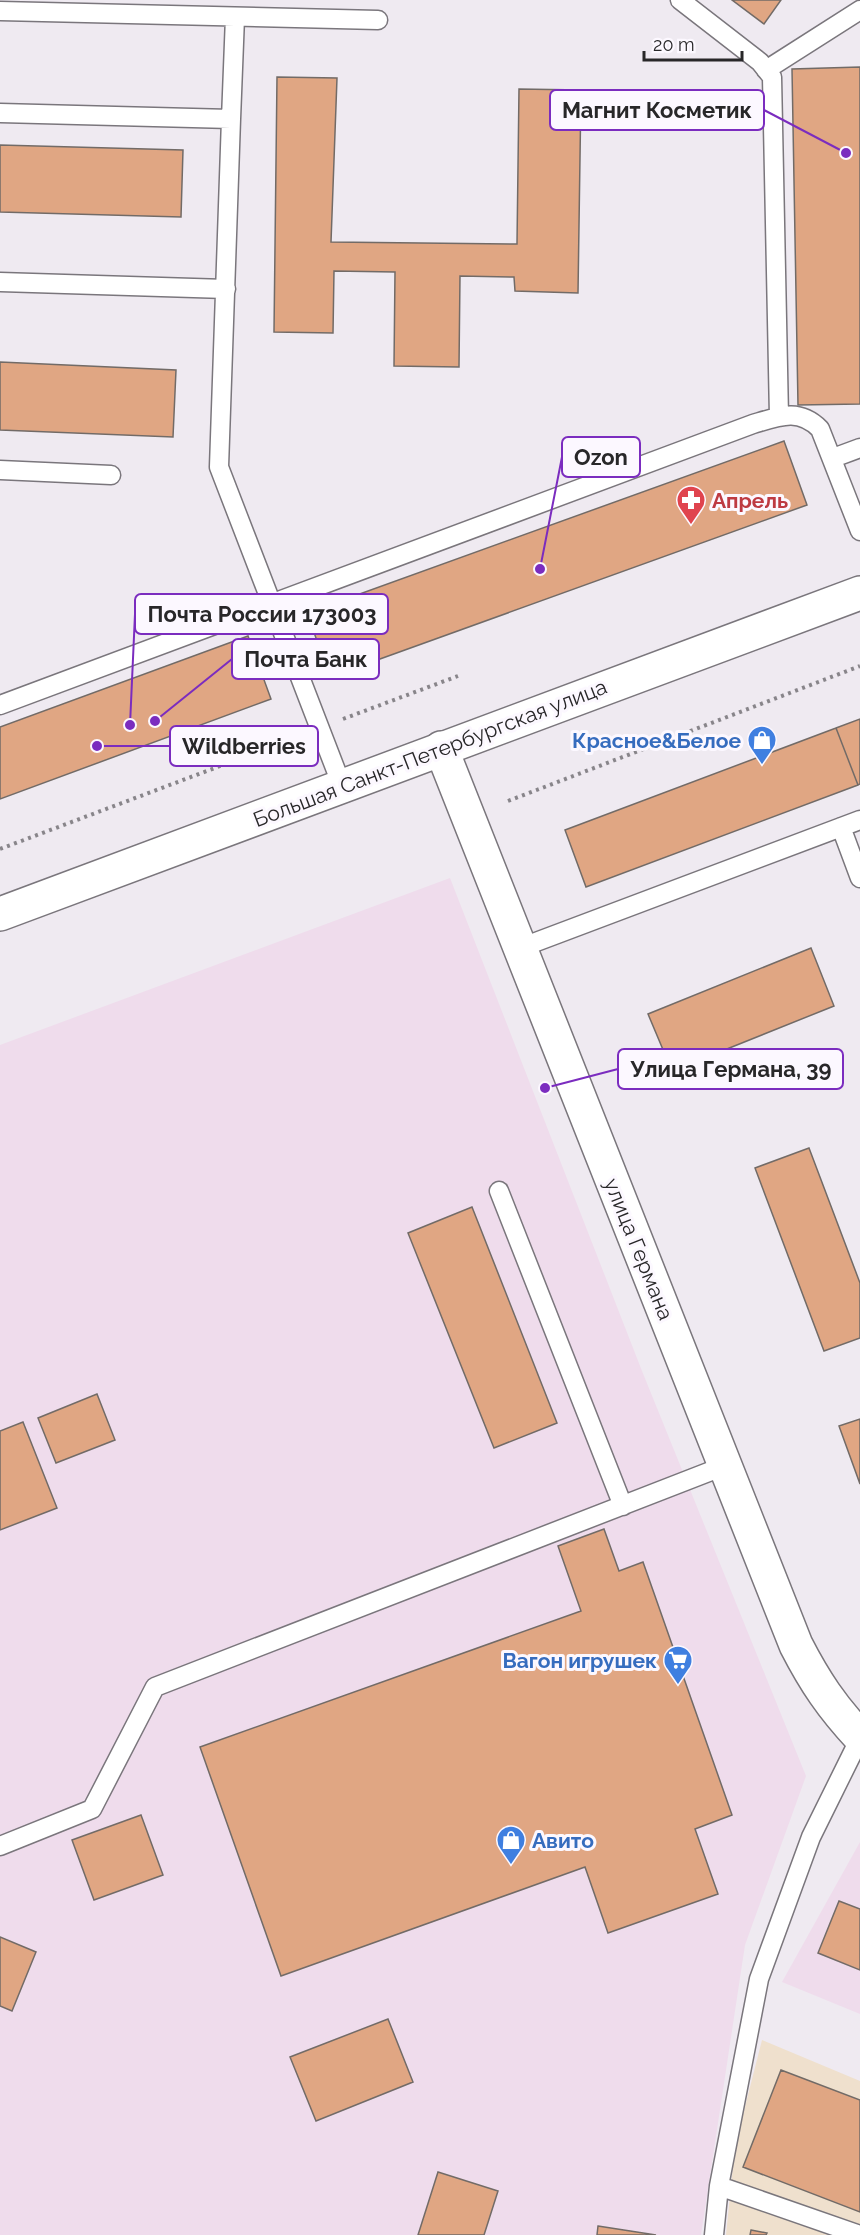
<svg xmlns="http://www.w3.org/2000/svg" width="860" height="2235" viewBox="0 0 860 2235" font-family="Raleway,sans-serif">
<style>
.commercial{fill:#efdcec}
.industrial{fill:#efe0cd}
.building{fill:#e0a683;stroke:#726b67;stroke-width:1.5}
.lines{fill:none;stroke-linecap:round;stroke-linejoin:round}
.service-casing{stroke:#7a767c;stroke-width:21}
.secondary-casing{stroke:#7a767c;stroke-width:36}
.primary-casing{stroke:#7a767c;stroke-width:36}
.path{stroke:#88858a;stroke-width:4;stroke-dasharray:3 4.5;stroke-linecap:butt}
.service{stroke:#fff;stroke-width:18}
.secondary{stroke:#fff;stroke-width:33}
.primary{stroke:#fff;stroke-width:33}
.labels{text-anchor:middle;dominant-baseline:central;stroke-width:6;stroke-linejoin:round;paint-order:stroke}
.health-label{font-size:21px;font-weight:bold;fill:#be3a42;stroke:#fcf8ff;text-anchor:start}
.shop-label{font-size:21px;font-weight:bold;fill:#366cbe;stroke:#fcf8ff;text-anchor:end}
.street-label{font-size:21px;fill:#282729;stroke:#fcf8ff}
.leader{fill:none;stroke:#7b2cbf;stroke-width:2}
.callout-dot{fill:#7b2cbf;stroke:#fcf8ff;stroke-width:2}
.callout{fill:#fcf8ff;stroke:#7b2cbf;stroke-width:2}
.callout-label{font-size:22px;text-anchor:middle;font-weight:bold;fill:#282729}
</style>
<rect width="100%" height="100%" fill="#efeaf1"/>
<!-- commercial -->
<path class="commercial" d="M450,878L642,1371L806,1776L745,1945L701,2235H0V1045Z
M860,1842V2014L782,1982Z"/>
<!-- industrial -->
<path class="industrial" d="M762,2040L860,2081V2235H726L735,2146Z"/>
<!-- building -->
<path class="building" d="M732,0H781L764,24Z
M860,67V404L798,405L792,69Z
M277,77L337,78L331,242L517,244L519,89L581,90L578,293L515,291L514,277L460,276L459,367L394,366L395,272L334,271L333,333L274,332Z
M0,145L183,150L181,217L0,212Z
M0,362L176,370L173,437L0,430Z
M784,441L807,505L330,677L307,613Z
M248,636L271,699L0,799V727Z
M860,719V784L858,785L836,728Z
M836,728L858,785L586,887L565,830Z
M811,948L834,1006L672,1071L648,1014Z
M809,1148L860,1283V1338L824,1351L755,1168Z
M472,1207L557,1423L494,1448L408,1233Z
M97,1394L115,1440L56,1463L38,1418Z
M860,1419V1484L839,1426Z
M23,1422L57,1508L0,1530V1431Z
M604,1529L619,1571L643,1562L732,1815L695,1829L718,1894L608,1933L585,1867L281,1976L200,1747L581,1611L558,1546Z
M141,1815L163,1875L94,1900L72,1840Z
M839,1901L860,1909V1970L818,1953Z
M0,1937L36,1952L12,2011L0,2006Z
M388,2019L413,2082L316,2121L290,2057Z
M781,2070L860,2100V2212L743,2167Z
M438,2172L498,2191L484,2235H418Z
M598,2226L656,2235H597Z
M751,2230L767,2233L766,2235H750Z"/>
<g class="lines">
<!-- service casing -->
<g class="service-casing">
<path id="service" d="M680,0L760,62L772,77L779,417
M0,11L378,20
M766,70L860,10
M0,113L231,119L219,467L342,786
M231,119L235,17
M0,282L226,289
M833,458L860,448
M0,470L111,475
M0,705L753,424C780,416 799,408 820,429L860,531
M841,827L860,878
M520,948L860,820
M499,1191L623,1506
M0,1846L92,1809L155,1687L724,1466
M719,2186L860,2235
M714,2235L719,2186L759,1979L811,1837L860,1738"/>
</g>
<!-- secondary casing -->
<g class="secondary-casing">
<path id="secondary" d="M441,748L796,1645C815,1682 832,1707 860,1737"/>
</g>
<!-- primary casing -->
<g class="primary-casing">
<path id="primary" d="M0,914L860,593"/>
</g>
<!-- path -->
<path class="path" d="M343,719L458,676
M508,801L860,666
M0,849L297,737"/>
<!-- service -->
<use href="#service" class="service"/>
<!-- secondary -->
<use href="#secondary" class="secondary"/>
<!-- primary -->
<use href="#primary" class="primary"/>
</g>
<!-- icons -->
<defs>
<g id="pharmacy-pin" transform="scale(1.5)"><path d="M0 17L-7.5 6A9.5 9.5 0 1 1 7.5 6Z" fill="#e0444e" stroke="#fcf8ff"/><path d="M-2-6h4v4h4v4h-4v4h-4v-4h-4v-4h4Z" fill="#fff"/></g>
<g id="shop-pin" transform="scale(1.5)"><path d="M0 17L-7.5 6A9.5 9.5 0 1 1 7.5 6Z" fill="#3f7fe0" stroke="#fcf8ff"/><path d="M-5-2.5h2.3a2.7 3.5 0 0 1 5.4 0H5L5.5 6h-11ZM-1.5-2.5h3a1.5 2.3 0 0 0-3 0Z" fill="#fff"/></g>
<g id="supermarket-pin" transform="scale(1.5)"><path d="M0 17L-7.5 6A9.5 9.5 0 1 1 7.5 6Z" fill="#3f7fe0" stroke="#fcf8ff"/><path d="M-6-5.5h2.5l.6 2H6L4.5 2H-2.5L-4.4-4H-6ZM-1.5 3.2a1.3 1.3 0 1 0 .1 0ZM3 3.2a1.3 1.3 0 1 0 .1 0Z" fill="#fff"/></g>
</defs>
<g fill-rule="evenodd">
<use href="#pharmacy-pin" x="691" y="500"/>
<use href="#shop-pin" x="762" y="740"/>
<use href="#supermarket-pin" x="678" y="1660"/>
<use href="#shop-pin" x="511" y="1840"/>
</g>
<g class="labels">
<!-- health labels -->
<g class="health-label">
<text x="712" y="500">Апрель</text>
</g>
<!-- shop labels -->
<g class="shop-label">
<text x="741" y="740">Красное&amp;Белое</text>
<text x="657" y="1660">Вагон игрушек</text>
<text x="532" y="1840" text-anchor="start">Авито</text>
</g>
<!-- street labels -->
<g class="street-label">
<text transform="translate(430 753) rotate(-21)">Большая Санкт-Петербургская улица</text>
<text transform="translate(639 1249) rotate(68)">улица Германа</text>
</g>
</g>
<!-- callouts -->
<path class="leader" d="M846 153L764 110M540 569L562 457M130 725L135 614M155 721L232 659M97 746L170 746M545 1088L618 1069"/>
<g class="callout-dot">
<circle cx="846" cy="153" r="6"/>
<circle cx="540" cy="569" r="6"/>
<circle cx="130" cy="725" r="6"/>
<circle cx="155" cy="721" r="6"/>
<circle cx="97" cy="746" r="6"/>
<circle cx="545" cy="1088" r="6"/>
</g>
<g class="callout">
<rect x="550" y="90" width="214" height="40" rx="6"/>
<rect x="562" y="437" width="78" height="40" rx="6"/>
<rect x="135" y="594" width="253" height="40" rx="6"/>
<rect x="232" y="639" width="147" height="40" rx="6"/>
<rect x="170" y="726" width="148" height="40" rx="6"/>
<rect x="618" y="1049" width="225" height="40" rx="6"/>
</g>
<g class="callout-label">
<text x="657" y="118">Магнит Косметик</text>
<text x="601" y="465">Ozon</text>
<text x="262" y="622">Почта России 173003</text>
<text x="306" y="667">Почта Банк</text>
<text x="244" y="754">Wildberries</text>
<text x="731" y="1077">Улица Германа, 39</text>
</g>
<!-- scale -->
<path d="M644 51v9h98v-9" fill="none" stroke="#282729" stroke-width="3"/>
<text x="653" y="51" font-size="18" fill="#282729" stroke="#fcf8ff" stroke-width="4.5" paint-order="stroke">20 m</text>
</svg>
